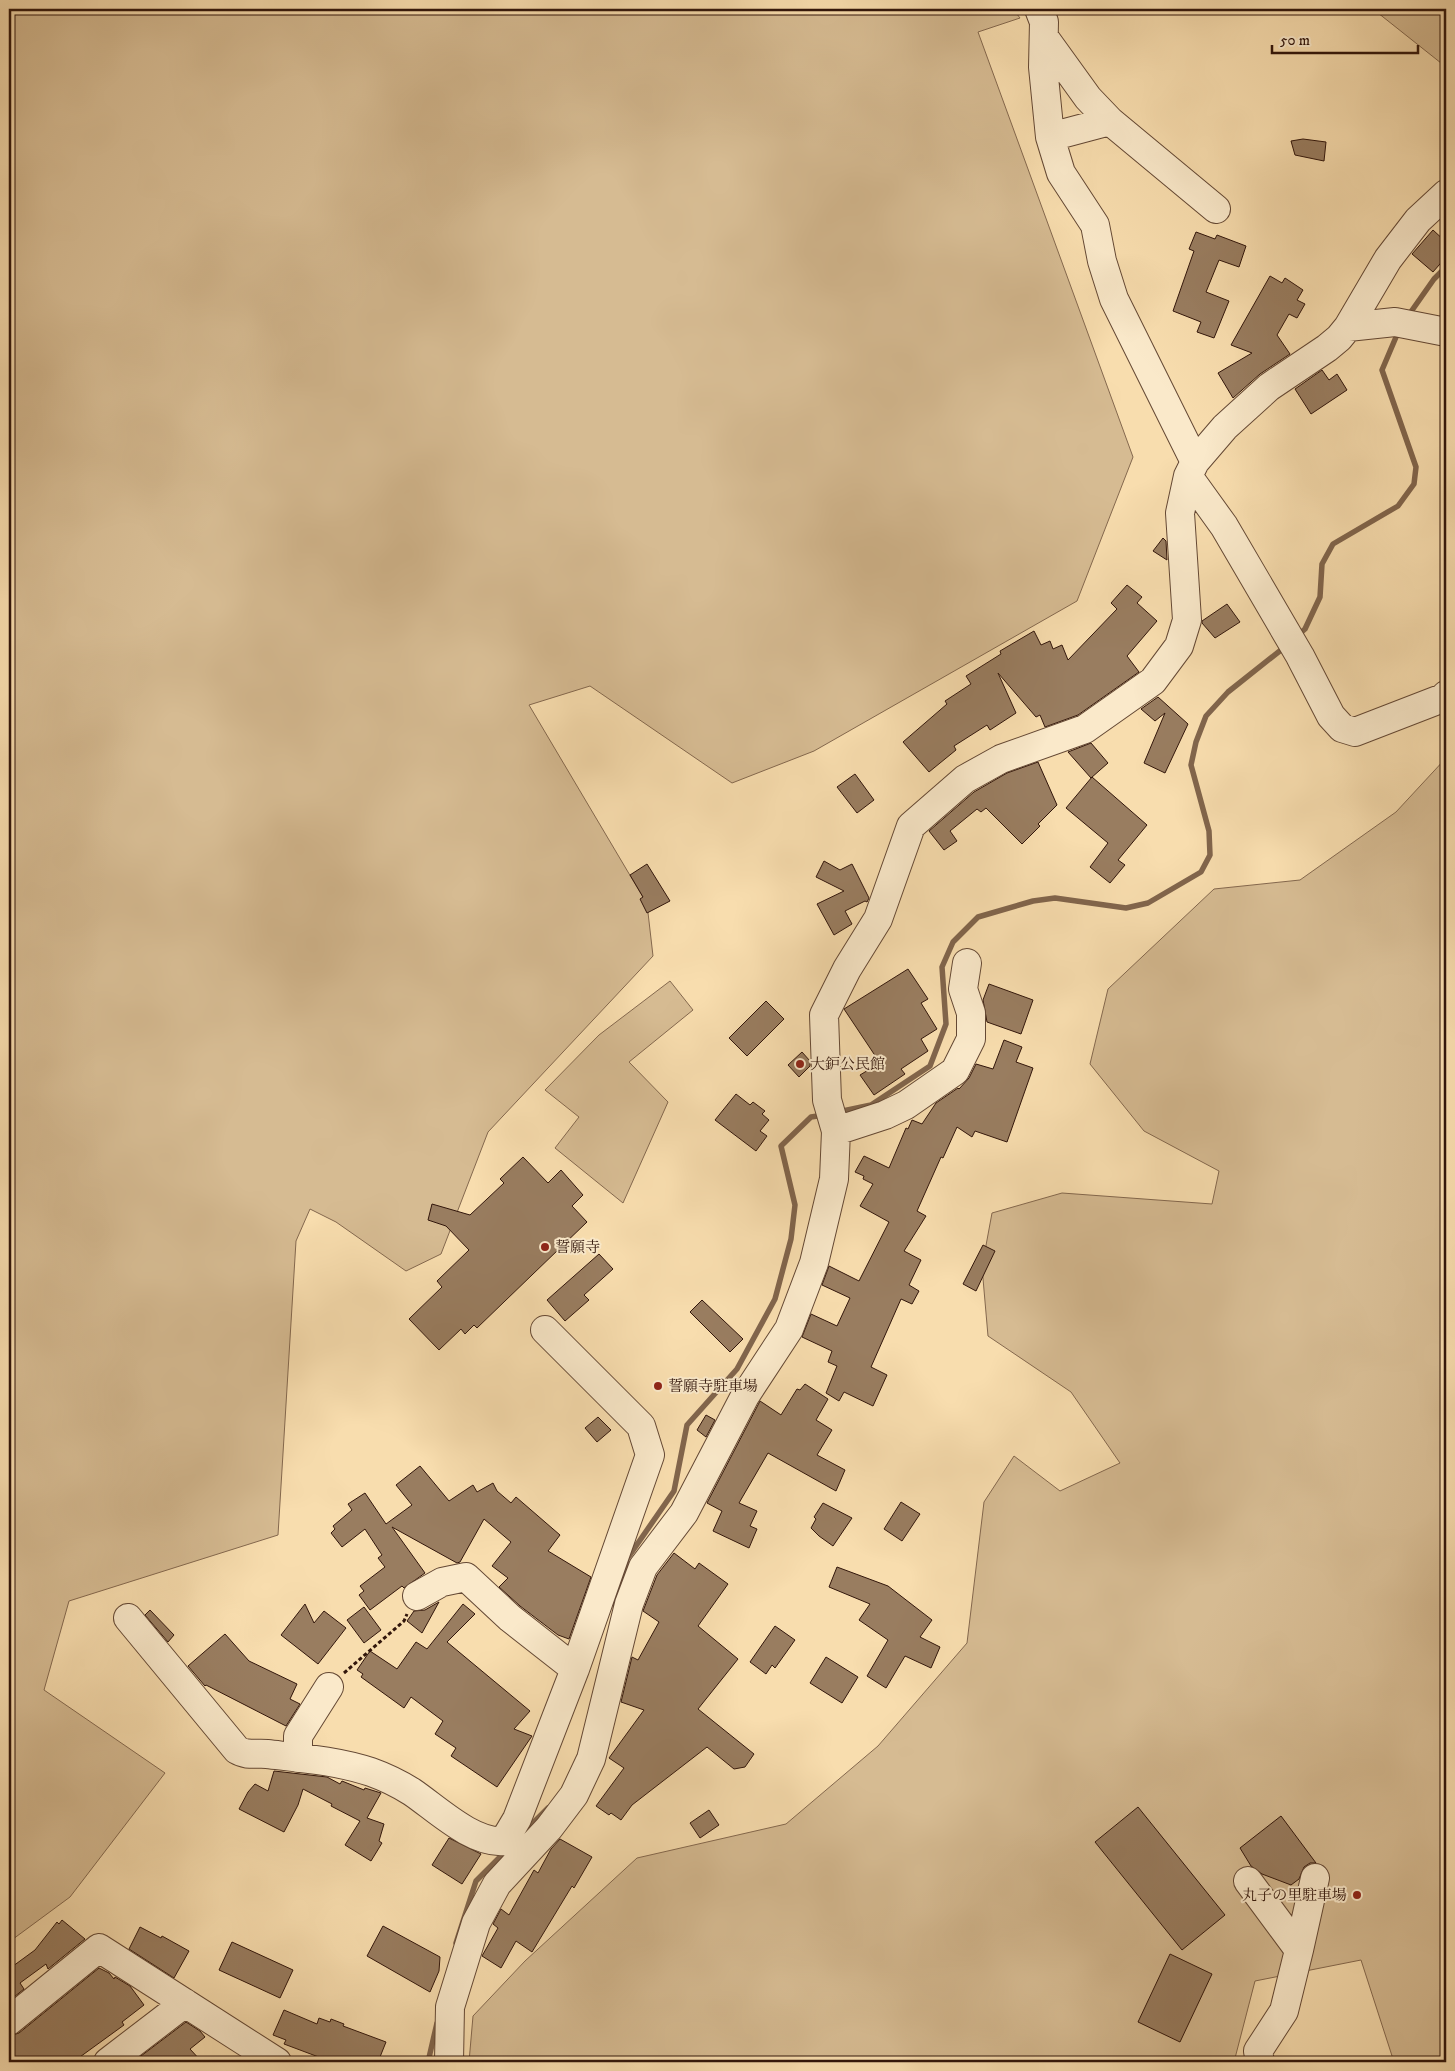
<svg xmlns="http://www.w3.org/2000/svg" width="1455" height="2071" viewBox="0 0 1455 2071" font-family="'IM FELL DW Pica','Noto Serif JP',serif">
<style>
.green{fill:#d6bb92;stroke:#84684e}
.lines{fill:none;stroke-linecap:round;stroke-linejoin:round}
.stream{stroke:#81654c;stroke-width:5.5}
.building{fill:#997d60;stroke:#32160b}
.minor-casing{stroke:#644834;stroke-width:30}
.path{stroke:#32160b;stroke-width:3;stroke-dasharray:4 2.5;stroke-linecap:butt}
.minor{stroke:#fae9ca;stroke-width:28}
.poi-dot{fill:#8f2418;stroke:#fae9ca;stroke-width:2}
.labels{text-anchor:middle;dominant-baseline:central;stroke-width:4;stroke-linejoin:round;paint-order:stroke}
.poi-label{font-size:15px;fill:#32160b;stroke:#fae9ca;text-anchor:start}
</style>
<rect width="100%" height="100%" fill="#f8ddae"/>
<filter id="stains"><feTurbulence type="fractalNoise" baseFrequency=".004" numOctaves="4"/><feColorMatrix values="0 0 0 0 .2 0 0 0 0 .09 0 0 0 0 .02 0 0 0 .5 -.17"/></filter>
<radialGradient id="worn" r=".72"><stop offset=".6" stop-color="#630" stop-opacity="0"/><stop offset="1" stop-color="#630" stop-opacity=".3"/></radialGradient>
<!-- green -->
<path class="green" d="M9,9H1013L1020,18L978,32L1133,457L1077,601L814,751L732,783L590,686L529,705L647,904L653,956L488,1132L441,1254L406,1271L336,1222L310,1209L296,1241L278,1535L69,1601L44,1690L165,1773L70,1897L9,1942Z
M1373,9H1446V67Z
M1446,758V2062H1394L1361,1960L1255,1981L1234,2062H469L473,2016L525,1961L637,1858L786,1824L878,1746L967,1643L984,1502L1014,1456L1060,1491L1120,1463L1071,1392L988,1336L982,1267L992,1213L1062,1193L1212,1204L1219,1171L1144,1131L1090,1064L1108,989L1214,889L1300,880L1396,812Z
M670,981L693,1010L629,1062L668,1102L623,1203L555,1148L579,1117L545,1090L599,1035Z"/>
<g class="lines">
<!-- stream -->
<path class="stream" d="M1408,316L1434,279L1446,267
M1297,636L1305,629L1320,597L1322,564L1333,544L1398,506L1414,484L1416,467L1382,370L1399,330
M838,1112L871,1105L930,1066L946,1024L942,967L953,942L978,917L1033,901L1055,898L1126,908L1148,903L1201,872L1210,855L1209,831L1191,765L1196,742L1206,716L1228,692L1286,646
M620,1593L627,1559L674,1491L687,1425L737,1369L775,1299L791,1239L795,1205L781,1146L811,1117L824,1115
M521,1835L548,1808
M456,1943L476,1881L506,1851
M428,2062L437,2023"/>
</g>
<!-- building -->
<path class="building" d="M1303,139L1326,142L1324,161L1295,155L1291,141Z
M1433,230L1446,242V257L1433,272L1412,254Z
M1196,232L1215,239L1217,235L1246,246L1239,267L1219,260L1206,292L1229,301L1214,338L1197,332L1201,322L1173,311L1194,251L1189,249Z
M1270,276L1282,283L1285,278L1303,290L1297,300L1305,304L1297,318L1289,314L1277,335L1290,354L1260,374L1233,398L1218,373L1252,353L1231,345Z
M1322,370L1329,380L1337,374L1347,390L1311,414L1295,389Z
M1163,538L1166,541L1167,560L1153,551Z
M1127,585L1142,597L1137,603L1157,621L1127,656L1139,672L1078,715L1045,727L1040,715L1036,717L998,673L1016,713L990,730L987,725L954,746L956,750L929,772L903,742L947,704L945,701L971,684L966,676L1001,654L1000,651L1034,631L1041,645L1050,641L1053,649L1062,645L1068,660L1117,609L1111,603Z
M1227,604L1240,622L1215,638L1202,623V621Z
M1158,697L1188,724L1165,773L1144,763L1165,713L1155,721L1141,709Z
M1091,743L1108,763L1091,778L1068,752Z
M1038,762L1057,805L1038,824L1040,826L1022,844L986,808L981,812L977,809L950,831L957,841L944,850L929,831L974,792L1007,773Z
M855,774L874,800L857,813L837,787Z
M1092,777L1147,825L1118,860L1125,865L1110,883L1090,867L1108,843L1066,808Z
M824,861L840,870L852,864L869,898L867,902L865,901L845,911L852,924L834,935L817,904L844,891L816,877Z
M647,864L670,901L647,913L640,899L643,897L630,875Z
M908,969L928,999L921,1003L937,1029L921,1039L928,1051L901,1069L905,1074L874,1095L860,1075L880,1063L844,1009Z
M989,984L1033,1000L1021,1034L987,1022L983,1000Z
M766,1001L784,1019L747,1056L729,1038Z
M1004,1040L1022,1047L1016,1062L1033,1068L1007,1142L975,1131L972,1137L957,1127L943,1158L941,1157L917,1211L926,1216L904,1251L921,1260L909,1285L919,1291L912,1304L901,1299L871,1367L887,1375L873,1406L844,1392L839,1401L826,1393L837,1366L828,1362L832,1351L802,1337L811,1314L837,1326L850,1298L822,1285L829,1266L859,1281L889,1222L860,1206L873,1184L863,1179L864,1176L855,1172L864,1156L889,1168L906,1128L908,1129L912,1120L922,1124L936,1103L958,1088L959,1089L969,1078L976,1064L993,1069Z
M802,1052L810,1061V1066L799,1077L788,1065Z
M736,1094L750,1105L753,1102L765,1111L762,1114L769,1120L760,1131L767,1136L756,1151L715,1120Z
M523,1157L548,1183L561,1170L583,1195L572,1206L587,1222L477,1328L474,1325L465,1334L461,1329L439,1350L409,1319L442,1287L437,1281L469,1250L446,1226L428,1220L432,1204L470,1215L504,1183L500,1179Z
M983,1245L995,1251L976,1291L963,1284Z
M599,1254L613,1269L584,1295L589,1300L565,1321L547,1300Z
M702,1300L743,1339L730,1352L690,1312Z
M805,1384L828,1399L816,1420L832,1430L817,1455L845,1470L836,1491L768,1453L739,1503L757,1511L750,1526L757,1529L749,1548L713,1531L722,1511L707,1503L759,1403L760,1401L781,1415L797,1389L800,1390Z
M706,1415L715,1420L706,1437L697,1430Z
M598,1417L611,1430L597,1442L585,1428Z
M420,1466L449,1501L473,1485L477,1492L493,1483L497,1491L511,1503L516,1497L560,1535L548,1551L591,1577L569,1639L558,1635L520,1606L499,1587L508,1578L492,1566L511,1542L484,1519L460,1562L457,1563L392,1527L425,1573L404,1588L402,1586L370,1610L359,1595L364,1591L360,1586L385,1567L378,1558L382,1555L365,1529L342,1547L331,1533L335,1529L333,1526L352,1510L348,1504L365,1493L386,1524L412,1505L396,1485Z
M901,1502L920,1514L902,1541L884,1529Z
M823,1503L852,1518L833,1546L819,1536L811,1528L816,1519L814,1517Z
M674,1553L695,1569L699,1563L728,1584L698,1626L738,1659L698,1709L754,1754L745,1767L734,1769L707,1747L632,1805L621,1820L611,1813L609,1815L596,1806L624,1768L609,1758L644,1710L621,1702L632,1657L638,1660L659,1622L643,1611L657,1575Z
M837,1567L888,1586L932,1620L920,1637L940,1647L931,1668L905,1656L886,1688L867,1676L888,1640L859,1620L870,1604L829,1587Z
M439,1602L422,1633L407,1621L414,1611L425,1610Z
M305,1604L314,1623L324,1611L346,1628L318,1664L281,1635Z
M463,1604L475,1614L447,1642L530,1711L514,1729L532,1736L497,1787L451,1756L456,1748L435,1734L443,1721L411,1697L404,1708L361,1677L363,1674L357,1670L370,1651L397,1669L416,1642L427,1649Z
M364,1607L381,1630L364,1643L347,1620Z
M150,1610L174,1635L168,1642L145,1615Z
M775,1626L795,1640L775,1668L772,1665L766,1674L750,1662Z
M225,1634L249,1661L297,1684L290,1699L300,1704L286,1726L206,1685L205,1686L188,1666Z
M826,1657L858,1677L842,1703L810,1683Z
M274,1771L327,1777L340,1784L342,1781L364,1790L365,1788L381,1793L367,1818L384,1824L379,1841L382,1843L371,1861L345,1845L360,1821L331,1806L332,1804L303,1789L298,1805L284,1832L239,1809L248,1792L255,1784L268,1791Z
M1138,1807L1225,1915L1182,1950L1095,1842Z
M709,1810L719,1825L700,1838L690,1823Z
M1281,1816L1316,1863H1310L1304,1867L1299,1879L1291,1885L1262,1874L1251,1866L1240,1848Z
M449,1838L481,1854L462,1884L432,1865Z
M560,1839L592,1857L574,1888L572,1886L532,1952L516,1941L501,1968L482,1956L498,1928L493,1924L501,1909L509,1915L534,1870L538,1873L551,1849Z
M62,1920L85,1939L48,1969L46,1964L20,1983L24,1989L9,2001V1969L35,1950L57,1922L59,1924Z
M383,1926L440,1957L439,1971L430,1992L367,1956Z
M140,1927L161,1938L162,1936L189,1951L174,1978L129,1949Z
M232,1942L293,1970L280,1998L219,1970Z
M1170,1954L1212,1974L1180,2042L1138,2022Z
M99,1968L109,1973L114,1979L115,1977L130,1986L144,2005L122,2022L124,2025L73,2062H9V2036L19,2033Z
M284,2010L317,2024L319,2018L330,2022L331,2019L344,2024L343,2026L386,2042L378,2062H332L284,2044L286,2040L273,2035Z
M186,2022L200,2031L205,2037L190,2049L202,2062H133Z"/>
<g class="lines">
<!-- minor casing -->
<g class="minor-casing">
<path id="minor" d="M1039,9L1044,22L1043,67L1050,137L1061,173L1095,225L1102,261L1114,299L1195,462
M1044,37L1088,98L1110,121L1216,209
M1050,137L1110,121
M1348,327L1395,322L1446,332
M1188,476L1224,526L1300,656L1331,716L1342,728L1355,732L1443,698L1446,695
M836,1131L885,1115L906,1105L955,1071L971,1039V1013L963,989L967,963
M417,1596L442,1582L466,1577L510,1618L575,1669
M128,1618L237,1750C247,1756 256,1753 267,1754C301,1758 338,1761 371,1772C385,1777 401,1785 412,1792C437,1809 473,1844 504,1841L517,1819L575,1669L650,1455L641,1426L545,1330
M298,1758V1736L329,1687
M1248,1881L1299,1950L1284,2011L1258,2051L1260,2062
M1299,1950L1315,1878
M9,2021L99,1948L277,2062
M108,2062L185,2003
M449,2062L450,2007L476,1923L497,1884L549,1828L574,1795L591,1759L629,1604L643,1567L684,1513L745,1396L789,1329L814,1263L834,1179L836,1131L827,1100L824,1015L847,969L878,919L911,826L965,779L1001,759L1085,729L1153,681L1179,646L1187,620L1180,513L1188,476L1195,462L1225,427L1269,387L1327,348L1339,338L1348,327L1388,259L1418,220L1446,194"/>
</g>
<!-- path -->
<path class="path" d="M344,1673L404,1621L407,1614"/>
<!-- minor -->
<use href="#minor" class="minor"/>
</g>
<!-- markers -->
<g class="poi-dot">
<circle cx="800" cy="1064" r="5"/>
<circle cx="545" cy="1247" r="5"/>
<circle cx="658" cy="1386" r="5"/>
<circle cx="1357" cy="1895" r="5"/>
</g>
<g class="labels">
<!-- poi labels -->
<g class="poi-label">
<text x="810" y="1064">大鈩公民館</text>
<text x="555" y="1247">誓願寺</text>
<text x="668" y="1386">誓願寺駐車場</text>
<text x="1347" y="1895" text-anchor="end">丸子の里駐車場</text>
</g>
</g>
<!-- margin -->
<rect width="1455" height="2071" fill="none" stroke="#f8ddae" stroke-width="30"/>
<rect x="10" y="10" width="1435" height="2051" fill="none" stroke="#32160b" stroke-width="2.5"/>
<rect x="15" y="15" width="1425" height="2041" fill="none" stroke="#32160b"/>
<!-- scale -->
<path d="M1272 45v8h146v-8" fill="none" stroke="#32160b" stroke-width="2.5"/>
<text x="1280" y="45" font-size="15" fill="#32160b" stroke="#fae9ca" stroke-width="4" paint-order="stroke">50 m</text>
<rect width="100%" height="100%" filter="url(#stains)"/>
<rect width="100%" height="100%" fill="url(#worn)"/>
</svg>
